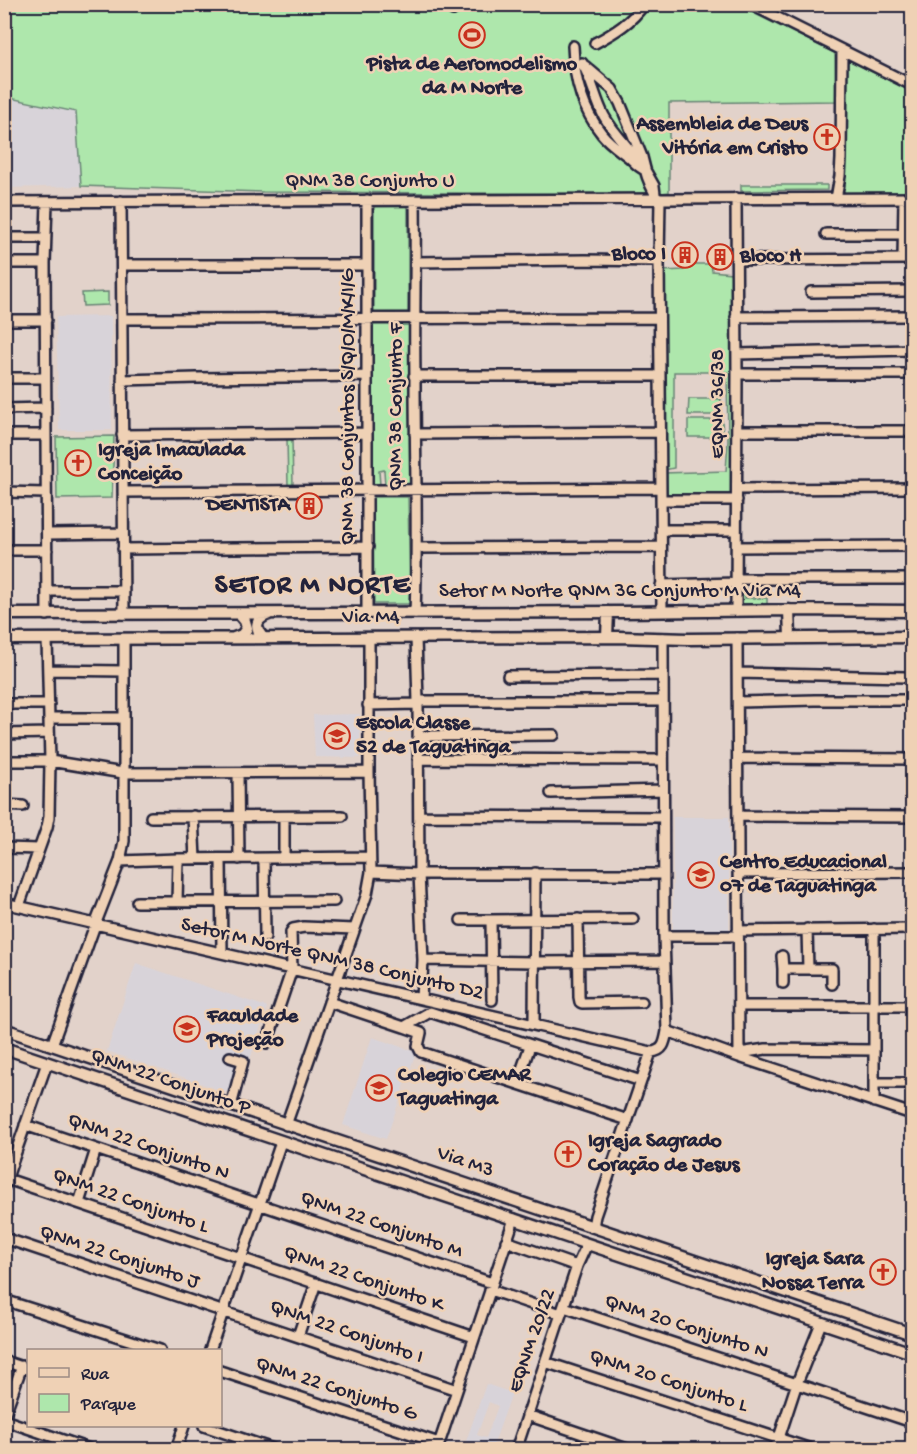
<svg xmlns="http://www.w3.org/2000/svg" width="917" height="1454" viewBox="0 0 917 1454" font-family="'Gochi Hand',sans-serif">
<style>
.built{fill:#d8d3d9;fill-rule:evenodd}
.green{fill:#aee7ac;stroke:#688474;stroke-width:1.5}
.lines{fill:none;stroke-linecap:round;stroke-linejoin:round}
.minor-casing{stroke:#22223b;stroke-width:14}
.major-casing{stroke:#22223b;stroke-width:15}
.minor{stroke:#efd1b5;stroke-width:9}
.major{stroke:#efd1b5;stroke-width:10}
.labels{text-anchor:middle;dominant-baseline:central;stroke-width:5;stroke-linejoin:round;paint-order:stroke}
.poi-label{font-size:21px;font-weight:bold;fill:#22223b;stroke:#efd1b5;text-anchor:start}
.street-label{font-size:21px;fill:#22223b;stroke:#efd1b5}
.district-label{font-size:27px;font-weight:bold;letter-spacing:1.5px;fill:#22223b;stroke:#efd1b5}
</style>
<rect width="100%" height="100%" fill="#e2d2ca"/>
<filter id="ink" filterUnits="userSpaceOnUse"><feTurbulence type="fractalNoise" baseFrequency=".0167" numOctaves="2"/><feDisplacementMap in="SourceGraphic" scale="12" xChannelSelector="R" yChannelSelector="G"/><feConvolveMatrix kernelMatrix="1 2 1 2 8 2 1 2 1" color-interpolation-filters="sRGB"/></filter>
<g filter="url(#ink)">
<!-- built -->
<path class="built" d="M4,97L76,112L81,186L5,188Z
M111,316L112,430H59L56,317Z
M360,714V758L315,757L313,715Z
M673,817H729V934L673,933Z
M136,963L267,1007L238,1096L107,1051Z
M372,1037L416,1052L386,1139L343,1125Z
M486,1384L512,1393L492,1449H482L465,1444ZM489,1402L498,1406L486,1438L477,1435Z"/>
<!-- green -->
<path class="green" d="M4,5H737L835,53L836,101L669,103V192L655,194L263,192L81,186L76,112L5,97Z
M847,59L912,92V193H841L845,187L846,159Z
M741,185H827V190L741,191Z
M374,203L408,204V314H374Z
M687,264H711L712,271L731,273L734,351L735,496H664V473L726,471L728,441L727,372H674V468L664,470L663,271L684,270Z
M108,292V305L83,306L82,293Z
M412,322L413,485L385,486L384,470L379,471L380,485H370L371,323Z
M689,399H721V415H688Z
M688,420H722L723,437H688Z
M114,436L112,498L57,499L56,437Z
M287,439H292L293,486H288Z
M373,497H408L410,604H374Z
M739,588H746L745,598H767V605H739Z"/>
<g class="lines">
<!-- minor casing -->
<g class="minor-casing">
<path id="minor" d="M448,4L454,8L453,10
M750,4L912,85
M595,43C614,33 632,22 644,4
M573,46C574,78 581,108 602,134C610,144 620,150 630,158C635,163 638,167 645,170C633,151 615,136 604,116C595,99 592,79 582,63
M585,66L612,89L620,103L642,157C646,173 647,179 655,194L654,186L645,170
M736,198L737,374L736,611
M660,199L659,261L662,611
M836,199L840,176L841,159L842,50
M367,200V613
M415,200C416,260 414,319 415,379C415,457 418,535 415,613
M121,201L124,614
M4,202L912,198
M47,202L45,263L47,615
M826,234H904
M4,238H45
M903,259L904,198
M736,260L912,259
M416,262L585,260L659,261
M4,263H45
M122,265H366
M811,292L912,291
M736,317L912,316
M122,319L659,318
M4,320H46
M737,354L912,350
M737,374H912
M414,376H660
M4,378H45
M122,380L197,378L366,376
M4,409L46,408
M737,431H912
M415,434L660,432
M4,435H46
M122,435L367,433
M737,489L912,488
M4,492L46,493
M123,492L661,488
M661,500H737
M662,530H736
M47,534L122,533
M737,547L912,546
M417,548L661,547
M123,549L368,547
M4,550H47
M736,579H906
M661,585L736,583
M47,591H123
M416,638L418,701L419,874L423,960L421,999
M737,638L739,1057
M48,670L123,671
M738,673L905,677
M508,676L663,675
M418,701H663
M738,702L815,700H912
M4,704H49
M368,705L418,704
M49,718H123
M4,734L49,733
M418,736L554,735
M738,758L912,759
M418,759L663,760
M4,761H50L123,773L369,772
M238,773L239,859
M551,793L663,790
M4,805L23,806
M193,816L195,859
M419,816L663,817
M738,816L912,817
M151,817L342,816
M284,817V858
M4,848L39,849
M221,859L222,952
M264,859L265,937
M120,861L178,859L370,857
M371,872L419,874H663
M739,873L912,872
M137,902L334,901
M177,902L178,859
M4,903C220,954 436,1001 651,1052C664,1051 665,1042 667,1031L664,936L663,638
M19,906L47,827L49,817L50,761L47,639
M578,919L579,997L580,1002L582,1003L642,1002
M461,920H491L492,1000
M491,920L633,919
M807,929L808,969H832V984
M874,929V1102
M738,931L912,929
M664,936H738
M782,956L783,969
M423,960L534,962L664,961
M783,983V969H808
M329,1002L404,1027L430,1012L641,1081
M739,1006H912
M534,1024L535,873
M404,1027L421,1033L418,1046L421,1052L628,1120
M667,1031L739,1057L912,1114
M267,1043L292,969L291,932L293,929L304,927L354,929
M52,1045L95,925L120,861L124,841V639
M739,1053L766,1049L874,1050
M230,1057L243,1061L231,1106
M517,1083L530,1046
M874,1083H912
M25,1125L492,1283
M286,1125L367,894L371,872L369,772V638
M7,1179L474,1337
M4,1186L47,1063
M79,1203L96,1149
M593,1227L595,1216L651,1052
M4,1238L457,1390
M506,1241L577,1266
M490,1290L561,1314
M4,1300L160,1350
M564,1307L912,1422
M298,1336L316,1283
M210,1350L281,1142
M4,1361L28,1369
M545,1362L814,1450
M220,1371L439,1443
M527,1415L630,1450
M4,1416L22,1366
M4,1420L92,1450
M204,1426L276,1450
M176,1450L184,1426
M437,1450L514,1219
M516,1450L577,1266L587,1244
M775,1450L797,1383L821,1323"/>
</g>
<!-- major casing -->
<g class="major-casing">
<path id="major" d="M789,610L790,637
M4,614L622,612L789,610L912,611
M607,637L608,612
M234,638L242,635L247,628L245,621L239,614
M263,638C254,627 255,619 269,614
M4,639L619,637L688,639L912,637
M4,1029L912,1334
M4,1048L912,1353"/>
</g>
<!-- minor -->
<use href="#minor" class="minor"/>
<!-- major -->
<use href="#major" class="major"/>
</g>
</g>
<!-- icons -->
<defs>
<g id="stadium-ring" transform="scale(1.35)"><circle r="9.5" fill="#efd1b5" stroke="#c8321e" stroke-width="1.5"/><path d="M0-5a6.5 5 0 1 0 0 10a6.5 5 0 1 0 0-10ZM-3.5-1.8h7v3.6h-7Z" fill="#c8321e"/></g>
<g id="church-ring" transform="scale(1.35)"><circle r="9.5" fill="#efd1b5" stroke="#c8321e" stroke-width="1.5"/><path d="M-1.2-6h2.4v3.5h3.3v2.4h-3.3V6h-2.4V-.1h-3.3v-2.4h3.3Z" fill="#c8321e"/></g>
<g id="building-ring" transform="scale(1.35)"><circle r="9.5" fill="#efd1b5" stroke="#c8321e" stroke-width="1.5"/><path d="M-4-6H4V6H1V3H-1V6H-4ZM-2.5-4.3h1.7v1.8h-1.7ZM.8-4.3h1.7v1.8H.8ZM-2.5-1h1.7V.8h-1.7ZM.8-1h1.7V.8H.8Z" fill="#c8321e"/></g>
<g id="school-ring" transform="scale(1.35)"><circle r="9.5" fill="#efd1b5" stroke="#c8321e" stroke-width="1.5"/><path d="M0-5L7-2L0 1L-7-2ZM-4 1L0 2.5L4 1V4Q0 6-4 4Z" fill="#c8321e"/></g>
<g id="university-ring" transform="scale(1.35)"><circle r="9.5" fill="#efd1b5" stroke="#c8321e" stroke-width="1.5"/><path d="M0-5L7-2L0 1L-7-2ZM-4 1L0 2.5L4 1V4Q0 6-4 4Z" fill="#c8321e"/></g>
</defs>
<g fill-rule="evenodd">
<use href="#stadium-ring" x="472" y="35"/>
<use href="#church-ring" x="827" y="137"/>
<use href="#building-ring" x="685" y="255"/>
<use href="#building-ring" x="720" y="257"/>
<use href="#church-ring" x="78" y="463"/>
<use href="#building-ring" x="309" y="506"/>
<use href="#school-ring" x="337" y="736"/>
<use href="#school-ring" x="701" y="875"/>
<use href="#university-ring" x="187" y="1029"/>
<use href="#school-ring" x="379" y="1088"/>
<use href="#church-ring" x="568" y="1154"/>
<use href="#church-ring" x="883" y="1272"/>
</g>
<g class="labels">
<!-- poi labels -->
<g class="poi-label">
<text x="472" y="65" text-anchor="middle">Pista de Aeromodelismo<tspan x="472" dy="24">da M Norte</tspan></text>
<text x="808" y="125" text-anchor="end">Assembleia de Deus<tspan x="808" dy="24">Vitória em Cristo</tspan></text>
<text x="666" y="255" text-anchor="end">Bloco I</text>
<text x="740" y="257">Bloco H</text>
<text x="98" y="451">Igreja Imaculada<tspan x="98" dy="24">Conceição</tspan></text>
<text x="290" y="506" text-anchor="end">DENTISTA</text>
<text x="356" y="724">Escola Classe<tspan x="356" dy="24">52 de Taguatinga</tspan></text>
<text x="720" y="863">Centro Educacional<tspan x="720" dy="24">07 de Taguatinga</tspan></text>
<text x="207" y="1017">Faculdade<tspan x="207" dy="24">Projeção</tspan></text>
<text x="398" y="1076">Colegio CEMAR<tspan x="398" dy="24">Taguatinga</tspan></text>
<text x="588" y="1142">Igreja Sagrado<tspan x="588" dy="24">Coração de Jesus</tspan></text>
<text x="864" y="1260" text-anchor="end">Igreja Sara<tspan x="864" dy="24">Nossa Terra</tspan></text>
</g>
<!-- street labels -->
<g class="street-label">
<text x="370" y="182">QNM 38 Conjunto U</text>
<text transform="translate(719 404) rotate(-90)">EQNM 36/38</text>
<text transform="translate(349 407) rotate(-90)">QNM 38 Conjuntos S/Q/O/M/K/I/G</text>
<text transform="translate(397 407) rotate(-90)">QNM 38 Conjunto F</text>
<text x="620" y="592">Setor M Norte QNM 36 Conjunto M Via M4</text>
<text x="371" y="618">Via M4</text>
<text transform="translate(332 960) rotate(13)">Setor M Norte QNM 38 Conjunto D2</text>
<text transform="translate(170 1083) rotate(19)">QNM 22 Conjunto P</text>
<text transform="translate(148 1148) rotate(19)">QNM 22 Conjunto N</text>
<text transform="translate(465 1163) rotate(19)">Via M3</text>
<text transform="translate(130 1202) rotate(19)">QNM 22 Conjunto L</text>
<text transform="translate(381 1226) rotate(19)">QNM 22 Conjunto M</text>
<text transform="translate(119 1258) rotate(18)">QNM 22 Conjunto J</text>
<text transform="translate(363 1280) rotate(19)">QNM 22 Conjunto K</text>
<text transform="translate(686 1328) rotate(18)">QNM 20 Conjunto N</text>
<text transform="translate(346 1333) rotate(19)">QNM 22 Conjunto I</text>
<text transform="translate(533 1341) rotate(-71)">EQNM 20/22</text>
<text transform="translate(668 1382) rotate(18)">QNM 20 Conjunto L</text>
<text transform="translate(336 1390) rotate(18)">QNM 22 Conjunto G</text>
</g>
<!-- district labels -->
<g class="district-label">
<text x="313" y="587">SETOR M NORTE</text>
</g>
</g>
<!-- margin -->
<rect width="917" height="1454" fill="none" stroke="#efd1b5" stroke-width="24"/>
<rect x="12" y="12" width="893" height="1430" fill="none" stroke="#22223b" stroke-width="2" filter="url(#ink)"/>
<!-- legend -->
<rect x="27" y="1349" width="195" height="78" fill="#efd1b5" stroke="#9d8b84" stroke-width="1.5"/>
<rect x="39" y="1368" width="30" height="9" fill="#efd1b5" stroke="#9d8b84" stroke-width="1.5"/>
<text x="81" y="1379" font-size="18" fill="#22223b">Rua</text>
<rect x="39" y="1394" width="30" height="18" fill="#aee7ac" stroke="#9d8b84" stroke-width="1.5"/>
<text x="81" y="1409" font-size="18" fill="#22223b">Parque</text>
</svg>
